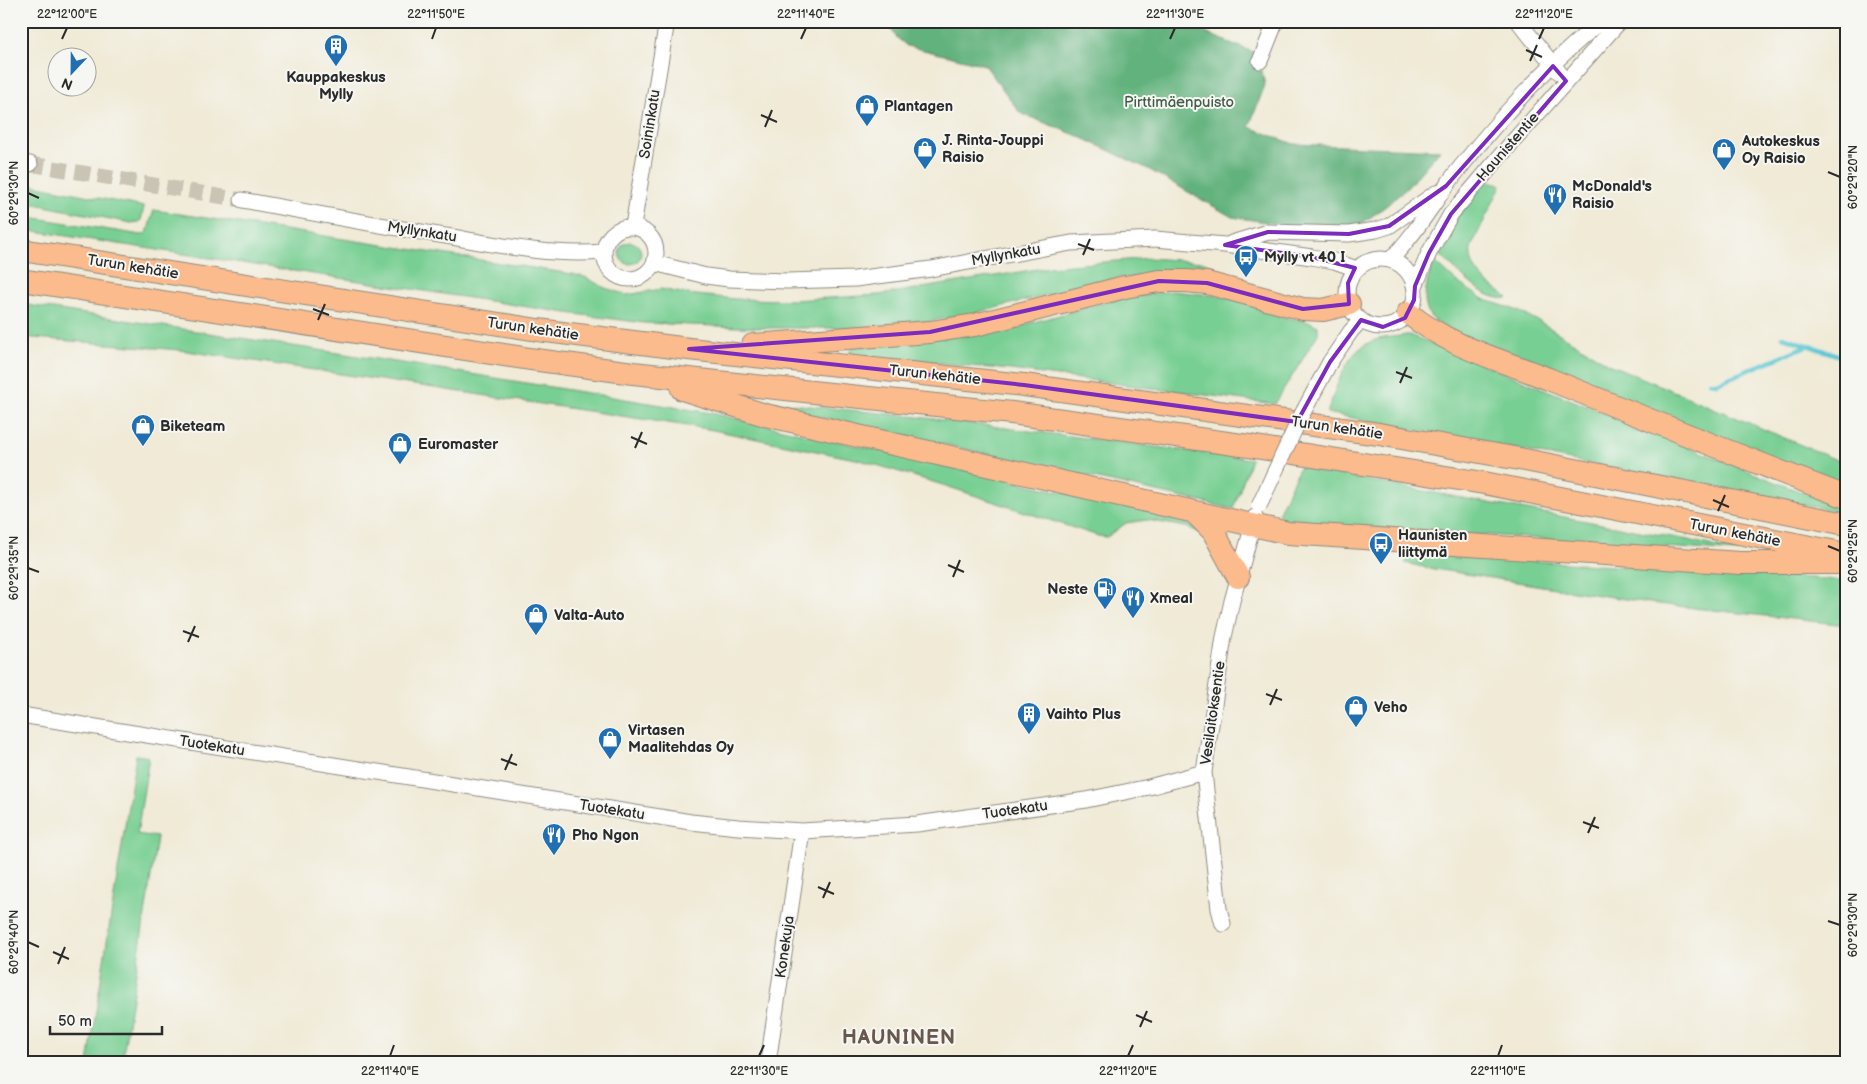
<svg xmlns="http://www.w3.org/2000/svg" width="1867" height="1084" viewBox="0 0 1867 1084" font-family="'Balsamiq Sans',sans-serif">
<style>
.green{fill:#78cf93;stroke:#527d5f}
.forest{fill:#62b27d;stroke:#466e54}
.lines{fill:none;stroke-linecap:round;stroke-linejoin:round}
.stream{stroke:#5cc8d3;stroke-width:4.5}
.minor-tunnel{stroke:#c9c4b4;stroke-width:15;stroke-dasharray:15 8;stroke-linecap:butt}
.minor-casing{stroke:#8e8a80;stroke-width:17}
.highway-casing{stroke:#8e8a80;stroke-width:24}
.minor{stroke:#fff;stroke-width:15}
.highway{stroke:#fbbb8c;stroke-width:22}
.minor-bridge-casing{stroke:#8e8a80;stroke-width:17;stroke-linecap:butt}
.minor-bridge{stroke:#fff;stroke-width:15}
.marked{fill:none;stroke:#7b2cbf;stroke-width:4;stroke-linejoin:round}
.ticks{fill:none;stroke:#2b2b2b;stroke-width:2}
.labels{text-anchor:middle;dominant-baseline:central;stroke-width:4;stroke-linejoin:round;paint-order:stroke}
.poi-label{font-size:15px;font-weight:bold;fill:#2b2b2b;stroke:#f6f6f2;text-anchor:start}
.park-label{font-size:15px;fill:#425c4a;stroke:#f6f6f2}
.street-label{font-size:15px;fill:#2b2b2b;stroke:#f6f6f2}
.district-label{font-size:20px;font-weight:bold;letter-spacing:1px;fill:#68584d;stroke:#f6f6f2}
.neatline{fill:none;stroke:#2b2b2b;stroke-width:2}
.ticks-label{font-size:12px;text-anchor:middle;fill:#2b2b2b}
</style>
<rect width="100%" height="100%" fill="#f6f6f2"/>
<filter id="ink" filterUnits="userSpaceOnUse"><feTurbulence type="fractalNoise" baseFrequency=".02" numOctaves="2"/><feDisplacementMap in="SourceGraphic" scale="10" xChannelSelector="R" yChannelSelector="G"/><feConvolveMatrix kernelMatrix="1 2 1 2 8 2 1 2 1" color-interpolation-filters="sRGB"/></filter>
<filter id="wash" filterUnits="userSpaceOnUse"><feTurbulence type="fractalNoise" baseFrequency=".0096" numOctaves="4" result="noise"/><feDisplacementMap in="SourceGraphic" scale="20" xChannelSelector="R" yChannelSelector="G"/><feGaussianBlur stdDeviation="1.12" result="paint"/><feColorMatrix in="noise" values="0 0 0 0 0 0 0 0 0 0 0 0 0 0 0 0 0 1.4 0 .05"/><feComposite in="paint" operator="in"/></filter>
<g filter="url(#wash)">
<rect width="100%" height="100%" fill="#f0ead6"/>
<!-- green -->
<path class="green" d="M1489,181L1500,184L1501,186L1471,247C1468,272 1490,285 1508,298C1483,303 1454,267 1437,252L1443,236L1484,182Z
M24,183L144,207L141,220L138,222L131,223L29,203H21V184Z
M154,210L572,274L585,277L605,288L627,295L661,289L687,294L736,299L793,300L879,295L1050,267L1149,258L1204,262L1217,269V273L1215,274L1118,278L966,315L926,322L858,328H762L644,323L567,313L21,229L25,219L30,217L141,235L147,233Z
M619 253a11 11 0 1 1 22 0a11 11 0 1 1-22 0Z
M1434,261L1457,282L1483,299L1516,310L1540,322L1609,364L1846,464V488L1452,332C1446,328 1440,325 1435,321C1417,306 1428,279 1434,261Z
M1172,291L1221,296L1250,304L1278,316L1310,322L1318,326V334L1275,404L1011,370L855,355L849,353V351L854,347L991,332L1030,323L1122,298Z
M21,304L409,364L711,413L1177,518L1201,530V533L1186,527L1147,520L1126,523L1107,537L1098,536L943,485L860,460L708,429L180,350L22,337Z
M1406,335H1410L1788,487L1846,509V513L1327,413C1337,387 1345,350 1375,340C1384,337 1396,337 1406,335Z
M770,402L911,416L1251,459L1233,509L767,405V403Z
M1300,466L1349,477L1688,540L1739,552L1290,522L1284,520L1278,514Z
M1435,555L1826,579L1846,582V625L1650,603L1428,568L1405,563L1408,559Z
M136,755L149,757L137,834L157,837L122,1063H88Z"/>
<!-- forest -->
<path class="forest" d="M886,21H1176L1258,54L1265,85L1249,127L1294,144L1440,150L1406,189L1386,206L1364,222L1347,228H1305L1232,217L1148,169L1078,136L1020,113L985,65L907,46L896,37Z"/>
<g class="lines">
<!-- stream -->
<path class="stream" d="M1783,337L1846,358
M1710,382L1717,383L1809,345"/>
</g>
</g>
<g filter="url(#ink)">
<g class="lines">
<!-- minor-tunnel -->
<path class="minor-tunnel" d="M30,164L242,200"/>
<!-- minor casing -->
<g class="minor-casing">
<path id="minor" d="M1518,21L1559,72
M1260,61L1276,21
M21,163L30,164
M242,200C312,213 382,226 452,237C503,246 551,256 603,252
M633,226L667,21
M604 253a26 26 0 1 1 52 0a26 26 0 1 1-52 0Z
M1232,243L1268,232L1349,234L1376,230L1389,226L1436,193
M1347 293a34 34 0 1 1 68 0a34 34 0 1 1-68 0Z
M1390,260C1417,233 1435,199 1459,169C1499,119 1552,60 1602,21
M654,263L706,276L729,279L787,281L855,279L931,269L1071,243L1155,239L1225,245L1312,257L1334,261L1357,269
M1415,286L1429,253L1451,214L1501,155L1620,21
M1330,362L1351,331L1361,320
M21,715L691,822L738,827L802,831L917,824L1086,800L1149,787L1204,772
M1223,924L1219,909L1204,772L1224,637L1232,601L1255,517
M768,1063L802,831"/>
</g>
<!-- highway casing -->
<g class="highway-casing">
<path id="highway" d="M21,250L538,330L689,349L1024,385L1379,434L1525,460L1846,524
M21,280L530,359L633,373L1012,413L1249,446L1484,483L1846,554
M1408,313C1451,348 1500,359 1551,380C1649,420 1747,459 1846,497
M753,345L930,332L975,325L1125,287L1159,281H1186L1207,283L1303,309L1323,310L1349,304
M682,389L765,415L1288,533L1740,563H1837
M1195,513L1213,531L1238,577"/>
</g>
<!-- minor -->
<use href="#minor" class="minor"/>
<!-- highway -->
<use href="#highway" class="highway"/>
<!-- minor-bridge casing -->
<g class="minor-bridge-casing">
<path id="minor-bridge" d="M1259,506L1300,418L1330,362"/>
</g>
<!-- minor-bridge -->
<use href="#minor-bridge" class="minor-bridge"/>
</g>
</g>
<!-- marked area -->
<path class="marked" d="M1553,66L1566,81L1451,214L1429,253L1415,286L1414,300L1405,318L1383,327L1361,320L1330,362L1297,422L1024,385L689,349L930,332L1159,281L1207,283L1303,309L1349,304L1348,283L1355,268L1312,257L1225,245L1268,232L1349,234L1389,226L1446,186Z"/>
<!-- ticks -->
<path class="ticks" d="M62,39L67,28M432,39L436,28M801,39L806,28M1170,39L1175,28M1539,39L1544,28M1526,50L1542,57M1530,61L1537,45M761,115L777,122M765,127L772,110M1828,172L1840,177M28,193L39,198M1078,244L1094,250M1083,255L1090,239M313,309L329,315M318,320L325,304M1396,372L1412,378M1400,383L1407,367M631,437L647,444M635,448L642,432M1713,500L1729,507M1718,511L1725,495M1828,546L1840,551M948,565L964,572M28,568L39,572M953,577L960,560M183,631L199,637M188,642L195,626M1266,694L1282,700M1270,705L1277,689M501,759L517,765M505,770L512,754M1583,822L1599,828M1588,833L1595,817M818,887L834,894M823,898L830,882M1828,921L1840,925M28,942L39,947M53,952L69,959M58,964L65,947M1136,1015L1152,1022M1140,1027L1147,1011M390,1056L394,1045M759,1056L764,1045M1128,1056L1133,1045M1498,1056L1502,1045"/>
<!-- icons -->
<defs>
<g id="building-pin" transform="scale(1.25)"><path d="M0 17L-7.5 6A9.5 9.5 0 1 1 7.5 6Z" fill="#1f6fb2" stroke="#f6f6f2"/><path d="M-4-6H4V6H1V3H-1V6H-4ZM-2.5-4.3h1.7v1.8h-1.7ZM.8-4.3h1.7v1.8H.8ZM-2.5-1h1.7V.8h-1.7ZM.8-1h1.7V.8H.8Z" fill="#fff"/></g>
<g id="shop-pin" transform="scale(1.25)"><path d="M0 17L-7.5 6A9.5 9.5 0 1 1 7.5 6Z" fill="#1f6fb2" stroke="#f6f6f2"/><path d="M-5-2.5h2.3a2.7 3.5 0 0 1 5.4 0H5L5.5 6h-11ZM-1.5-2.5h3a1.5 2.3 0 0 0-3 0Z" fill="#fff"/></g>
<g id="restaurant-pin" transform="scale(1.25)"><path d="M0 17L-7.5 6A9.5 9.5 0 1 1 7.5 6Z" fill="#1f6fb2" stroke="#f6f6f2"/><path d="M-5-6h1v4h1v-4h1v4h1v-4h1v5L-1.5 .5V6h-2V.5L-5-1ZM5-6V6H3V1.5H1.5Q1.5-4 5-6Z" fill="#fff"/></g>
<g id="bus-pin" transform="scale(1.25)"><path d="M0 17L-7.5 6A9.5 9.5 0 1 1 7.5 6Z" fill="#1f6fb2" stroke="#f6f6f2"/><path d="M-5-6H5V4H4V6H2V4H-2V6H-4V4H-5ZM-3.5-4V0h7V-4ZM-3.5 1.2v1.5H-2V1.2ZM2 1.2v1.5H3.5V1.2Z" fill="#fff"/></g>
<g id="fuel-pin" transform="scale(1.25)"><path d="M0 17L-7.5 6A9.5 9.5 0 1 1 7.5 6Z" fill="#1f6fb2" stroke="#f6f6f2"/><path d="M-5.5-6h7V0h2V4h1.3V-2.5L3-4.5l.8-.8L6-3V5H2.5V1h-1V6h-7ZM-4.2-4.7v3.2H.2V-4.7Z" fill="#fff"/></g>
</defs>
<g fill-rule="evenodd">
<use href="#building-pin" x="336" y="46"/>
<use href="#shop-pin" x="867" y="106"/>
<use href="#shop-pin" x="925" y="149"/>
<use href="#shop-pin" x="1724" y="150"/>
<use href="#restaurant-pin" x="1555" y="195"/>
<use href="#bus-pin" x="1246" y="257"/>
<use href="#shop-pin" x="143" y="426"/>
<use href="#shop-pin" x="400" y="444"/>
<use href="#bus-pin" x="1381" y="544"/>
<use href="#fuel-pin" x="1105" y="589"/>
<use href="#restaurant-pin" x="1133" y="598"/>
<use href="#shop-pin" x="536" y="615"/>
<use href="#shop-pin" x="1356" y="707"/>
<use href="#building-pin" x="1029" y="714"/>
<use href="#shop-pin" x="610" y="739"/>
<use href="#restaurant-pin" x="554" y="835"/>
</g>
<g class="labels">
<!-- poi labels -->
<g class="poi-label">
<text x="336" y="77" text-anchor="middle">Kauppakeskus<tspan x="336" dy="17">Mylly</tspan></text>
<text x="884" y="106">Plantagen</text>
<text x="942" y="140">J. Rinta-Jouppi<tspan x="942" dy="17">Raisio</tspan></text>
<text x="1742" y="141">Autokeskus<tspan x="1742" dy="17">Oy Raisio</tspan></text>
<text x="1572" y="186">McDonald's<tspan x="1572" dy="17">Raisio</tspan></text>
<text x="1264" y="257">Mylly vt 40 I</text>
<text x="160" y="426">Biketeam</text>
<text x="418" y="444">Euromaster</text>
<text x="1398" y="535">Haunisten<tspan x="1398" dy="17">liittymä</tspan></text>
<text x="1088" y="589" text-anchor="end">Neste</text>
<text x="1150" y="598">Xmeal</text>
<text x="554" y="615">Valta-Auto</text>
<text x="1374" y="707">Veho</text>
<text x="1046" y="714">Vaihto Plus</text>
<text x="628" y="730">Virtasen<tspan x="628" dy="17">Maalitehdas Oy</tspan></text>
<text x="572" y="835">Pho Ngon</text>
</g>
<!-- park labels -->
<g class="park-label">
<text x="1179" y="102">Pirttimäenpuisto</text>
</g>
<!-- street labels -->
<g class="street-label">
<text transform="translate(650 124) rotate(-81)">Soininkatu</text>
<text transform="translate(1508 147) rotate(-49)">Haunistentie</text>
<text transform="translate(422 232) rotate(9)">Myllynkatu</text>
<text transform="translate(1006 255) rotate(-10)">Myllynkatu</text>
<text transform="translate(133 267) rotate(9)">Turun kehätie</text>
<text transform="translate(533 329) rotate(8)">Turun kehätie</text>
<text transform="translate(935 375) rotate(6)">Turun kehätie</text>
<text transform="translate(1337 428) rotate(8)">Turun kehätie</text>
<text transform="translate(1735 533) rotate(11)">Turun kehätie</text>
<text transform="translate(1213 713) rotate(-82)">Vesilaitoksentie</text>
<text transform="translate(212 746) rotate(9)">Tuotekatu</text>
<text transform="translate(612 810) rotate(9)">Tuotekatu</text>
<text transform="translate(1015 810) rotate(-8)">Tuotekatu</text>
<text transform="translate(785 947) rotate(-82)">Konekuja</text>
</g>
<!-- district labels -->
<g class="district-label">
<text x="899" y="1038">HAUNINEN</text>
</g>
</g>
<!-- margin -->
<rect width="1867" height="1084" fill="none" stroke="#f6f6f2" stroke-width="55"/>
<!-- north arrow -->
<g transform="translate(72 72) rotate(202)"><circle r="24" fill="#f6f6f2" stroke="#a5a5a2"/>
<path d="M0-4L9 19L0 12L-9 19Z" fill="#1f6fb2"/>
<text y="-8" font-size="14" font-weight="bold" text-anchor="middle" fill="#2b2b2b">N</text>
</g>
<!-- scale -->
<path d="M50 1026v8h112v-8" fill="none" stroke="#2b2b2b" stroke-width="2.5"/>
<text x="58" y="1026" font-size="15" fill="#2b2b2b" stroke="#f6f6f2" stroke-width="4" paint-order="stroke">50 m</text>
<rect x="28" y="28" width="1812" height="1028" class="neatline"/>
<g class="ticks-label">
<text x="67" y="18">22°12'00"E</text>
<text x="436" y="18">22°11'50"E</text>
<text x="806" y="18">22°11'40"E</text>
<text x="1175" y="18">22°11'30"E</text>
<text x="1544" y="18">22°11'20"E</text>
<text transform="translate(1853 177) rotate(-90)" y="4">60°29'20"N</text>
<text transform="translate(14 193) rotate(-90)" y="4">60°29'30"N</text>
<text transform="translate(1853 551) rotate(-90)" y="4">60°29'25"N</text>
<text transform="translate(14 568) rotate(-90)" y="4">60°29'35"N</text>
<text transform="translate(1853 925) rotate(-90)" y="4">60°29'30"N</text>
<text transform="translate(14 942) rotate(-90)" y="4">60°29'40"N</text>
<text x="390" y="1075">22°11'40"E</text>
<text x="759" y="1075">22°11'30"E</text>
<text x="1128" y="1075">22°11'20"E</text>
<text x="1498" y="1075">22°11'10"E</text>
</g>
</svg>
